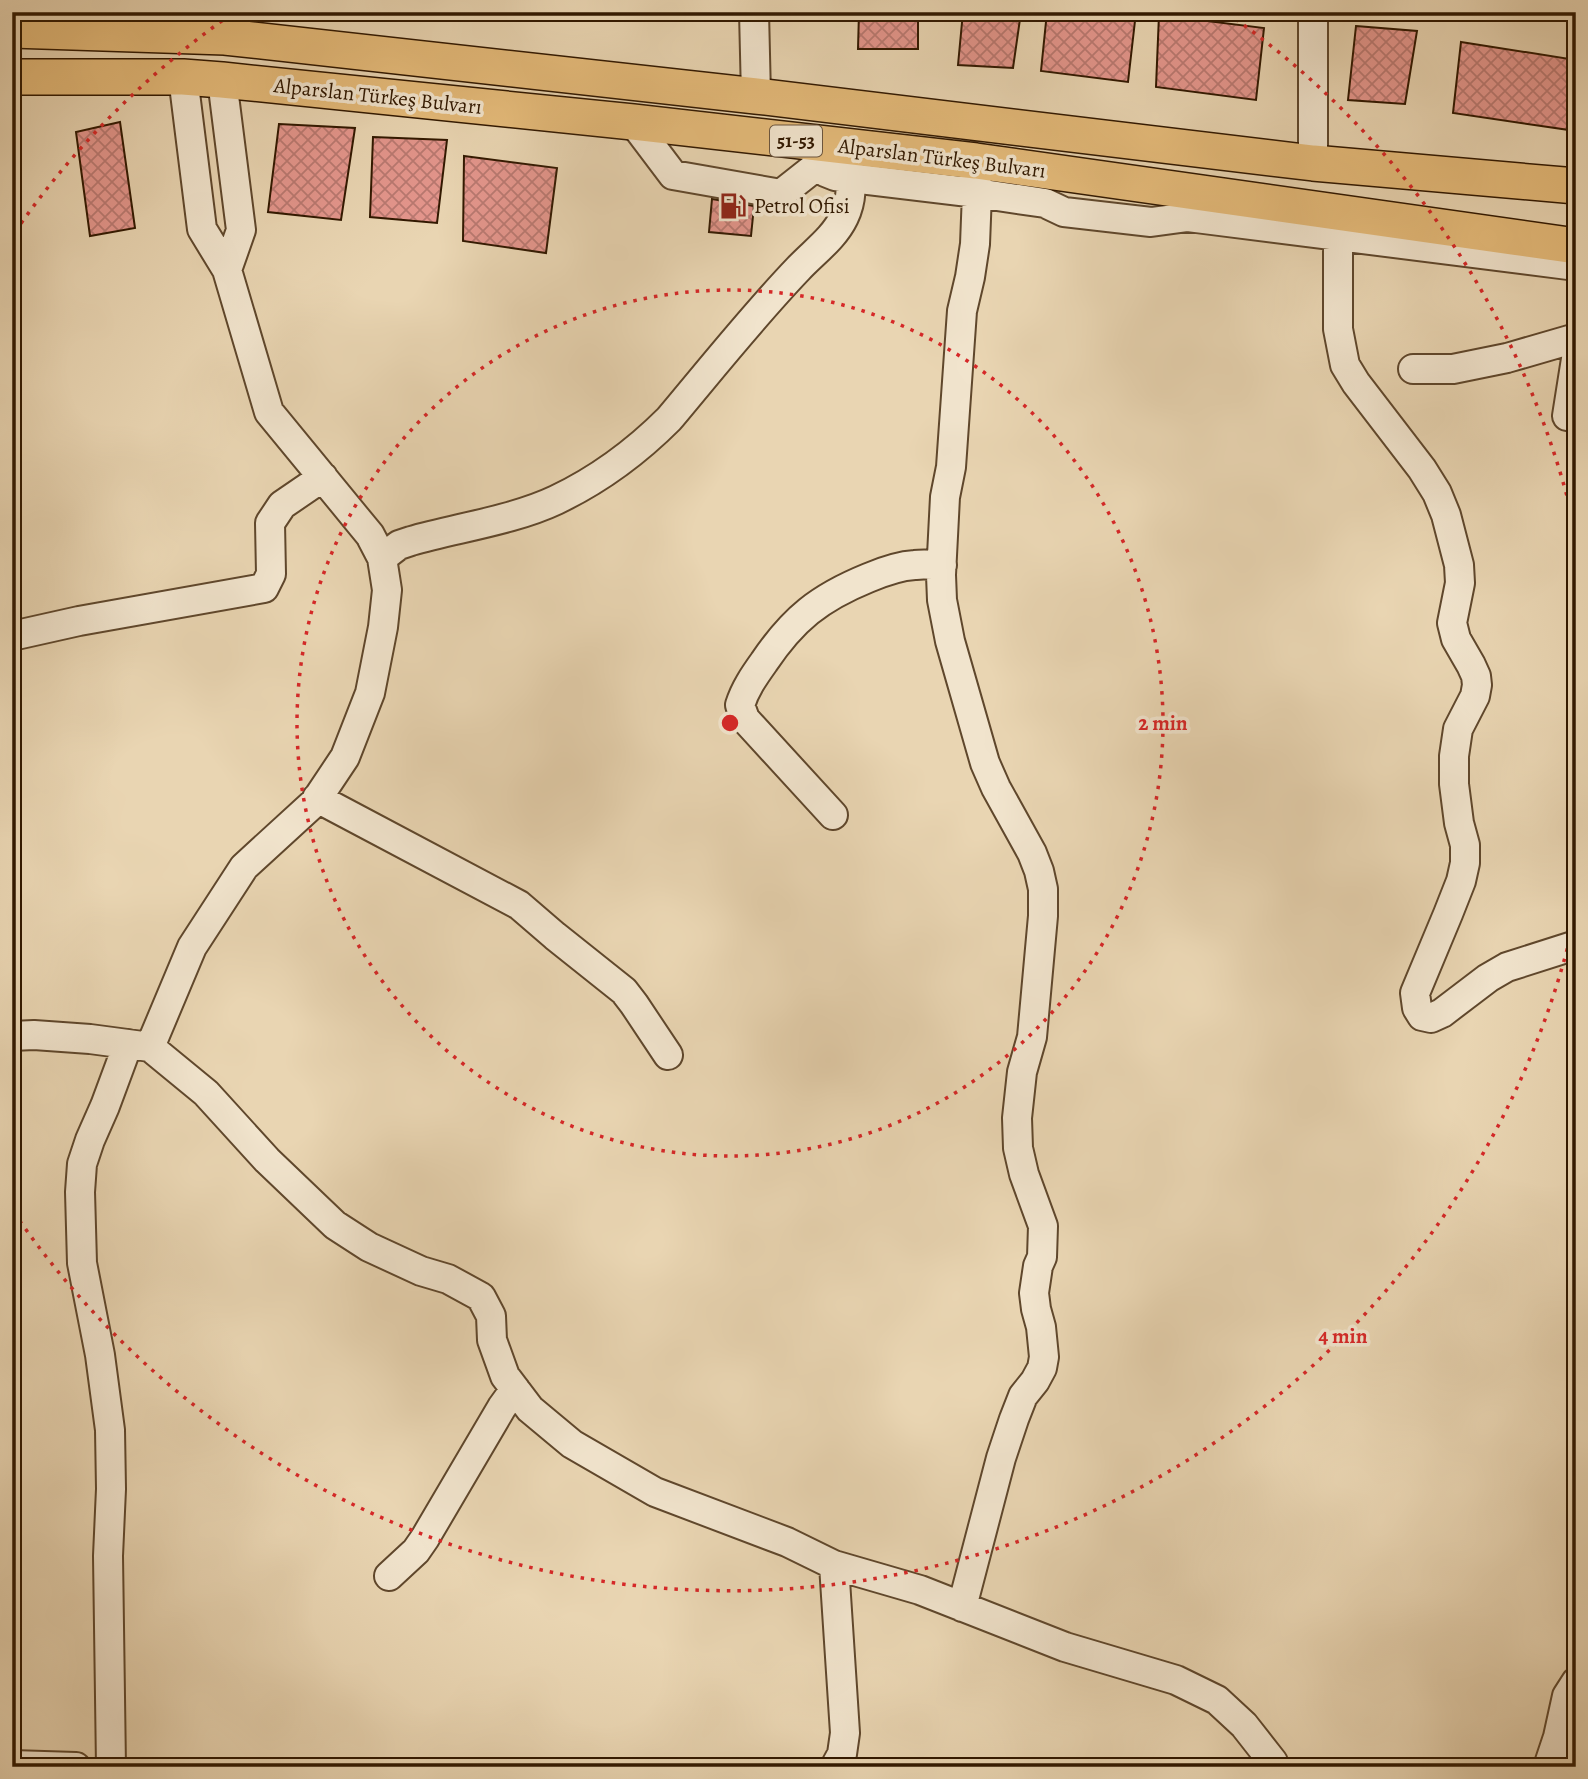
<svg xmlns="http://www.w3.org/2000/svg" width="1588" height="1779" viewBox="0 0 1588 1779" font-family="Alegreya,serif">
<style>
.building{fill:url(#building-cross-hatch);stroke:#311800;stroke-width:2}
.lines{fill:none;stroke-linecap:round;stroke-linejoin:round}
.minor-casing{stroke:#5f472c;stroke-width:32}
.major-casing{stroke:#311800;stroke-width:38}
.minor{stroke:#f1e4cd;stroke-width:28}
.major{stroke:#e4ba79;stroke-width:35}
.ring{fill:none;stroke:#d62828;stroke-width:3.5;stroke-dasharray:3.5 7}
.labels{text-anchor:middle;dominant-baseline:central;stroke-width:7;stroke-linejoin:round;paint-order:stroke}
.shield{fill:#f1e4cd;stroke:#6b553e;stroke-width:2}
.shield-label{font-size:19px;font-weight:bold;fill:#311800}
.street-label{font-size:21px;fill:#311800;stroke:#f1e4cd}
.poi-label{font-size:21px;fill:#311800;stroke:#f1e4cd;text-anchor:start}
.centre{fill:#d62828;stroke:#f1e4cd;stroke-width:3.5}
.ring-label{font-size:21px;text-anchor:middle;font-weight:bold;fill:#d62828;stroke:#f1e4cd;stroke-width:7;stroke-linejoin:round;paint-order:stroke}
</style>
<defs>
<pattern id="building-cross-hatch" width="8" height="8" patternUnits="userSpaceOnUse" patternTransform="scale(1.75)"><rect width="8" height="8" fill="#e4968d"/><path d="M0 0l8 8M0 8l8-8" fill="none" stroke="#b97971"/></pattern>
</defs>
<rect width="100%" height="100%" fill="#e9d5b2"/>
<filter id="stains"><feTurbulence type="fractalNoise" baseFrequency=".00286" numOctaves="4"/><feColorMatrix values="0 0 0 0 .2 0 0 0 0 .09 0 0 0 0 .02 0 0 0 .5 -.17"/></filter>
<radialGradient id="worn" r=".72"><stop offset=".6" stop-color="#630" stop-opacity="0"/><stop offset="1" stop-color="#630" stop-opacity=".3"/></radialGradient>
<!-- building -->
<path class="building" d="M859,12H918V49H858Z
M963,12H1021L1013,68L958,65Z
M1047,12H1136L1128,82L1041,71Z
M1159,15L1264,28L1256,100L1156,87Z
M1356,26L1417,31L1405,104L1348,100Z
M1461,42L1576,60V131L1453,113Z
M120,122L135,228L90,236L76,132Z
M279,124L355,128L341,220L268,212Z
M373,137L447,140L437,223L370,217Z
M464,156L557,168L546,253L463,241Z
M712,199L754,206L751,236L709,232Z"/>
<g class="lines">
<!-- minor casing -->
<g class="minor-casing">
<path id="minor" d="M222,12L225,37
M754,12L756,96
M183,77L202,229L227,270L241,230L222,80
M633,122L673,175L781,194L833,153
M1313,163V12
M819,165L825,172L835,176L977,193L1045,203L1064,212L1151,222L1188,217L1576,266
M1341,213L1338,236V329L1345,365L1356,383L1422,469L1437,493L1446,515L1459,565L1460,583L1452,623L1456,639L1471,665L1476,676L1477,685L1475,696L1458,729L1454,756V784L1459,823L1465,845V863L1461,881L1448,914L1415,993L1417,1008L1422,1016L1431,1018L1442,1013L1488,978L1507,967L1576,945
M1413,369H1453L1507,358L1576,338
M1567,416L1576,359
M382,558L399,545L411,541C456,528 514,520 556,500C598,480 636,452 669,419C711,369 753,316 798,269C814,252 834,238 844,217C854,196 850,181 848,159
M12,636L79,621L264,588L271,574L270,523L282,505L323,477
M317,798L519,905L555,936L624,991L634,1004L668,1055
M833,815L745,719L740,705C745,689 754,676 764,662C793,619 819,598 868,578C882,572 898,566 915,565C923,564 933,565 942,565
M12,1036L34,1035L90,1039L150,1047L206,1093L267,1160L335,1225L369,1247L421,1271L448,1279L481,1297L491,1316L492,1340L505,1376L530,1409L572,1444L655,1492L787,1542L834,1565L920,1590L1065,1647L1176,1680L1217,1700L1244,1725L1273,1762L1274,1767
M150,1047L192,947L244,867L315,802L345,757L370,693L383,627L387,590L382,558L370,535L269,412L227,270
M834,1565L845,1733L842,1754L835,1767
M389,1576L416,1551L425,1538L502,1407L515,1389
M962,1607L1001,1458L1014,1419L1023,1396L1035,1381L1042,1368L1044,1357L1041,1327L1036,1309L1034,1293L1038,1266L1042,1257L1043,1226L1024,1174L1018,1148L1017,1118L1022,1072L1032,1037L1043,916V889L1039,871L1032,853L996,788L985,763L950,641L942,600L941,575L945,497L951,467L962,311L970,277L975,244L977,193L976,161
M12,1765L76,1767
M111,1767L108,1556L111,1489L110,1430L100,1355L82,1263L80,1192L82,1164L90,1140L105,1106L128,1044
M1548,1767L1558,1737L1567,1696L1576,1682"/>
</g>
<!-- major casing -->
<g class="major-casing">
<path id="major" d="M12,30L225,37L756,96L1313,163L1576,186
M12,77H183L222,80L633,122L976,161L1576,246"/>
</g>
<!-- minor -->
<use href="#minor" class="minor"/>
<!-- major -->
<use href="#major" class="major"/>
</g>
<!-- distance rings -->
<g class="ring">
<circle cx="730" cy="723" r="433"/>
<path d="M1575 918A867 867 0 0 1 15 1214M15 232A867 867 0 0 1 233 13M1227 13A867 867 0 0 1 1575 528"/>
</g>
<!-- icons -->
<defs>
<g id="fuel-bare" transform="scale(2.1)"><path d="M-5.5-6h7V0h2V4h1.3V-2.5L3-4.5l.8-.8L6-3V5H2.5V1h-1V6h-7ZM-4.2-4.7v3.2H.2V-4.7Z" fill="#8f2418" stroke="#f1e4cd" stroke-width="2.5" paint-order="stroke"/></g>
</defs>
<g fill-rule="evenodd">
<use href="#fuel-bare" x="733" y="206"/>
</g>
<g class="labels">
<!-- shield labels -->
<rect class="shield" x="770" y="125.5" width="52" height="31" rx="5"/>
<g class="shield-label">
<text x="796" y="141">51-53</text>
</g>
<!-- street labels -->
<g class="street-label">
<text transform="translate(378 96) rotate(6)">Alparslan Türkeş Bulvarı</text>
<text transform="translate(942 158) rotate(7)">Alparslan Türkeş Bulvarı</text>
</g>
<!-- poi labels -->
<g class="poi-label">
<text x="754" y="206">Petrol Ofisi</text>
</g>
</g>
<circle cx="730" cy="723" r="10" class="centre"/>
<g class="ring-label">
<text x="1163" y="730">2 min</text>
<text x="1343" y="1343">4 min</text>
</g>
<!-- margin -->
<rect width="1588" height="1779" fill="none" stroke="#e9d5b2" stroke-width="42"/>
<rect x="14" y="14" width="1560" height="1751" fill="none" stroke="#311800" stroke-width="3.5"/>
<rect x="21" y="21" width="1546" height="1737" fill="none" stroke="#311800" stroke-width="2"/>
<rect width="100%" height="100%" filter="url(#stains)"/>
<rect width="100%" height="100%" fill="url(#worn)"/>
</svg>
